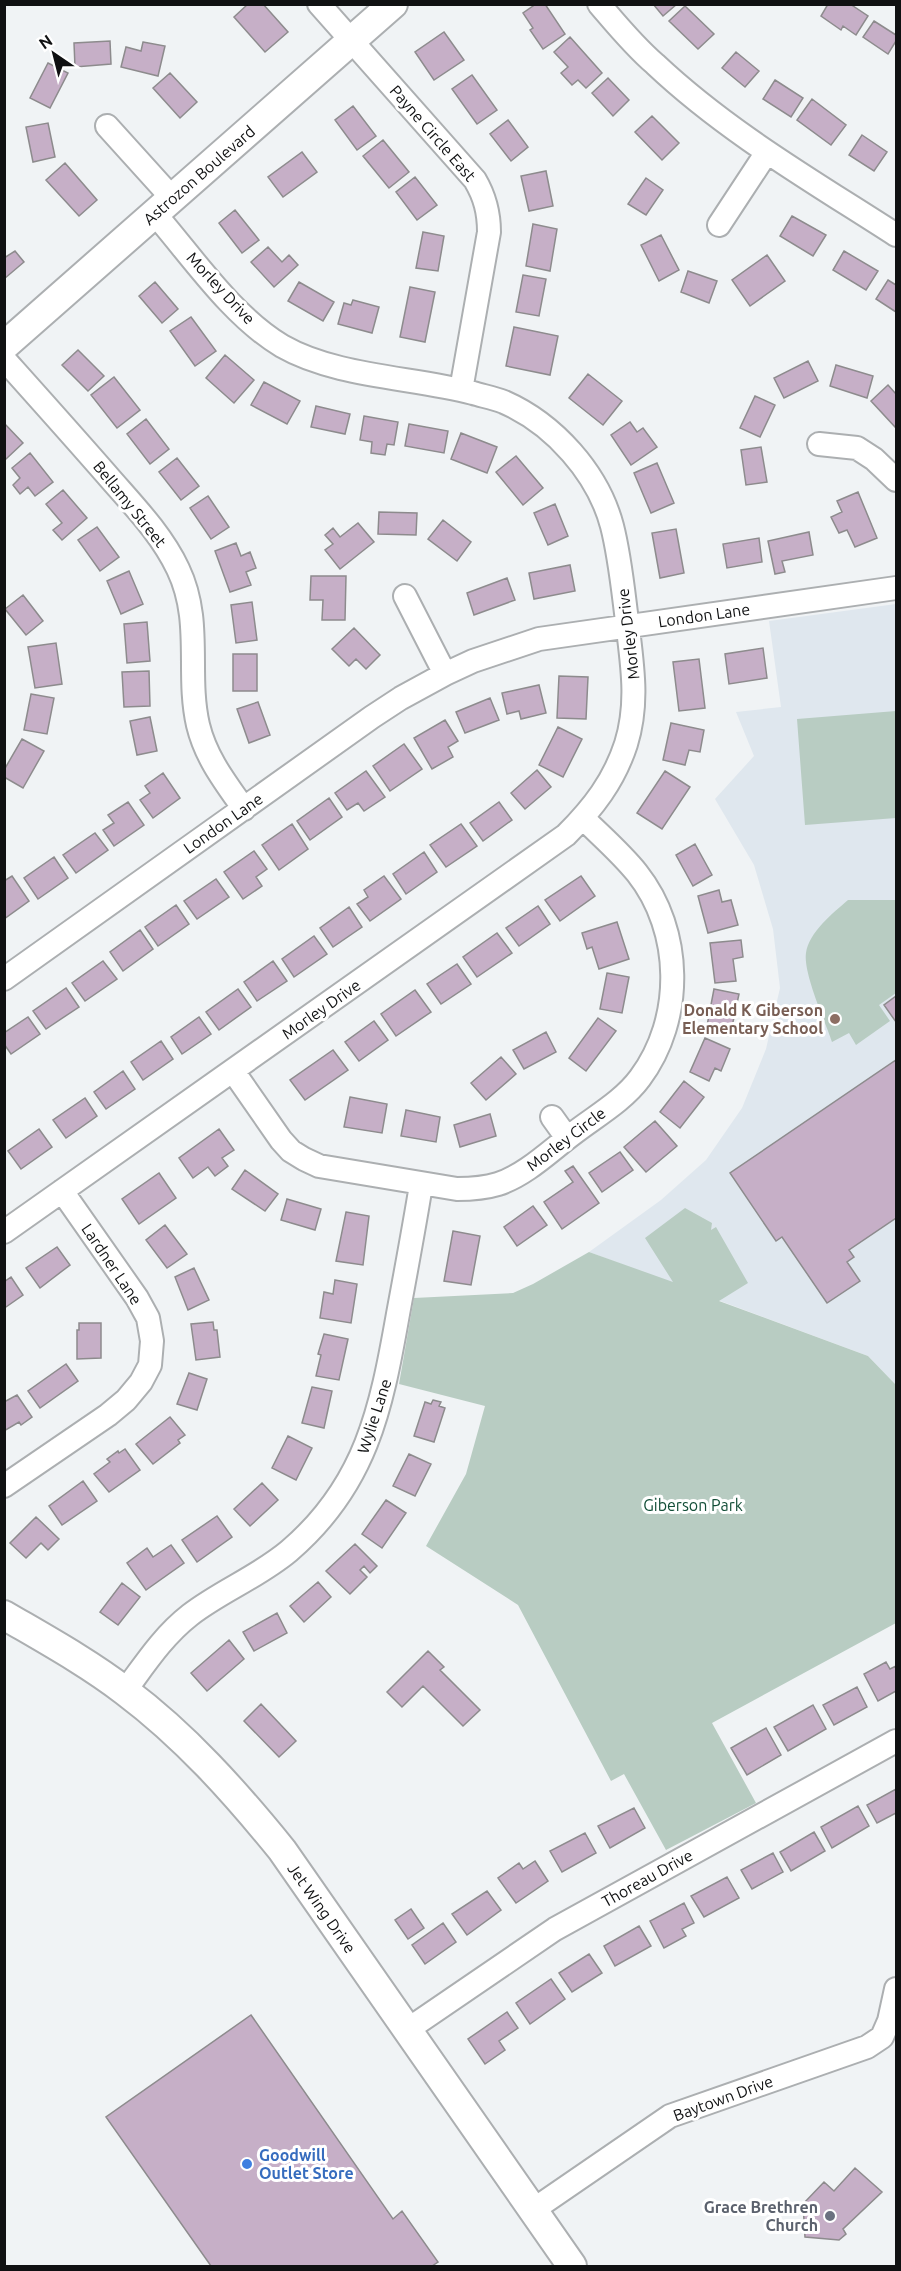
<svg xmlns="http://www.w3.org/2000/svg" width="901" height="2271" viewBox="0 0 901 2271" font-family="Ubuntu,sans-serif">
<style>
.built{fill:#dfe7ee}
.green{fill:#b8ccc2}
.building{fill:#c6afc7;stroke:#8d8b8d;stroke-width:1.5}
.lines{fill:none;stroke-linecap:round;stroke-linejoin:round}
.minor-casing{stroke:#acafb1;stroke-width:26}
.major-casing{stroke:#acafb1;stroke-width:32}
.minor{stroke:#fff;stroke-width:22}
.major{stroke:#fff;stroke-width:28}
.education-dot{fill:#8d6e63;stroke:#fff;stroke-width:2}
.shop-dot{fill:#3f7fe0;stroke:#fff;stroke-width:2}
.worship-dot{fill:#6b7280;stroke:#fff;stroke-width:2}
.labels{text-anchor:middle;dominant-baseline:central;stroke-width:6;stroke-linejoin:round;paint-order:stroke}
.street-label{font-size:16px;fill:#101112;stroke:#fff}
.education-label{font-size:16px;font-weight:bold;fill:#785e54;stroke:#fff;text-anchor:end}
.park-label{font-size:16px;fill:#114d36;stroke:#fff}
.shop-label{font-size:16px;font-weight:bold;fill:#366cbe;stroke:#fff;text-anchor:start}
.worship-label{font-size:16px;font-weight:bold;fill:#5b616d;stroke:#fff;text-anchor:end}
</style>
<rect width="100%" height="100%" fill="#f0f3f5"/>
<!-- built -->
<path class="built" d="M896,604V1385L868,1356L589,1252L661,1200L706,1160L742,1108L766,1049L780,988L773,929L754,865L715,799L754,756L736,712L781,707L769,621Z"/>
<!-- green -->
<path class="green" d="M896,711V818L805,825L797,719Z
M848,900H896V993L879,1005L890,1021L856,1045L849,1033L832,1042C825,1021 803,973 806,953C809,932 833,913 848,900Z
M685,1208L712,1223L711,1230L716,1227L748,1283L719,1301L868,1356L896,1385V1623L712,1723L756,1803L666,1850L624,1774L611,1781L518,1605L426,1546L466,1474L485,1406L399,1384L414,1298L513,1293L533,1284L589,1252L673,1282L645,1238Z"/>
<!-- building -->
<path class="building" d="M248,4H263L288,32L265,52L234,17Z
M536,4H545L565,34L543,49L530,30L533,28L523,13Z
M653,4H677L663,16Z
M828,4H850L868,16L856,35L843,26L841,30L821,16Z
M685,6L714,34L698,49L669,21Z
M874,21L896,35V41L888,54L863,37Z
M444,32L464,60L434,80L415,52Z
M570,37L602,73L586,88L578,80L572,85L561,73L568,67L554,52Z
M110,41L111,64L75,67L74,43Z
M143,42L165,46L158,76L121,67L126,47L141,51Z
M736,52L759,71L745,87L722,68Z
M48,63L68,73L50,108L30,98Z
M170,73L197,102L180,118L153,88Z
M472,75L497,110L477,124L452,89Z
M608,78L629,100L613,116L592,93Z
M775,80L803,98L791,117L763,99Z
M812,99L846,125L831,145L797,120Z
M353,106L376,136L357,150L335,120Z
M652,116L679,143L662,160L635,132Z
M508,120L528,147L511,161L490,134Z
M48,123L55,157L33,162L26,127Z
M862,135L887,152L874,171L849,155Z
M383,140L409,172L389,188L363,156Z
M302,152L317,172L283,197L268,177Z
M65,163L97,200L79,216L46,180Z
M546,171L553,206L529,211L521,176Z
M415,177L437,205L417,220L396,192Z
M646,178L663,190L646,215L628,204Z
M235,210L259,240L242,253L219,223Z
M792,216L826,235L813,256L780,236Z
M533,224L557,229L550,271L526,266Z
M423,232L444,236L438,271L416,268Z
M661,235L679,270L659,281L641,245Z
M268,247L282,262L289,255L298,265L274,287L251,262Z
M15,251L24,262L4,279V258Z
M844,251L878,271L866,290L833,270Z
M767,255L785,281L750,306L732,280Z
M688,271L717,281L709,303L681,292Z
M523,275L546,279L539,316L516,312Z
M888,280L896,285V312L876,299Z
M155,282L178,309L162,323L139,296Z
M299,282L334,302L323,321L288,301Z
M410,287L435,292L425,342L400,337Z
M353,300L379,307L372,333L338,324L344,303L351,305Z
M191,317L216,351L195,366L170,331Z
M514,327L558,336L550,375L506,366Z
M78,350L104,376L88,391L62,365Z
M225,355L254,380L234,403L206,378Z
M808,361L818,381L784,398L774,378Z
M836,365L873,376L867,398L830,386Z
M588,374L622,401L603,425L569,398Z
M114,377L140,410L117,428L91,395Z
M264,382L300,401L287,424L251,405Z
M888,385L896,394V428L871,401Z
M755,396L775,405L760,437L740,428Z
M316,406L350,414L345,434L311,427Z
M364,416L398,422L394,445L387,444L385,455L371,453L372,442L360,440Z
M146,419L169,449L150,464L127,434Z
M630,422L637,432L643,428L657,447L631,465L611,435Z
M4,423L23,443L6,459L4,457Z
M409,424L448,431L444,453L405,446Z
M461,433L497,447L487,473L451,459Z
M761,447L767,482L746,485L741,450Z
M30,453L53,482L35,496L28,487L20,494L13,485L20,478L12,468Z
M516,456L543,488L523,505L496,472Z
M177,458L199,486L181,500L159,472Z
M657,463L674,503L651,513L634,473Z
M63,490L87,518L62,540L53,530L62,523L46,504Z
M858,492L877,538L855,547L847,530L839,533L831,517L842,512L837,501Z
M208,496L229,527L211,539L190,508Z
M555,504L568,536L548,545L534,513Z
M379,512L417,513L416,535L378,534Z
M443,520L471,542L457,561L428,539Z
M358,523L374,542L340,569L325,550L333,544L325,535L333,528L340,537Z
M97,527L119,557L100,571L78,540Z
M676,529L684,573L660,578L652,533Z
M809,532L813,555L782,561L785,572L775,574L768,541Z
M759,538L762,562L727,568L723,544Z
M236,543L241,556L250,552L256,568L246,572L251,585L230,592L215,551Z
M570,565L575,591L534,599L529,573Z
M129,571L143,604L121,614L107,581Z
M311,576H346L345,620H322L323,600H310Z
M507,578L515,600L474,615L467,593Z
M23,595L43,621L26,635L5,609Z
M252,602L257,640L236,643L231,605Z
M147,622L150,661L127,663L124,624Z
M354,628L380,655L366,669L356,659L349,666L332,649Z
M56,643L62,684L35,688L28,647Z
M763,648L767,678L729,684L725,654Z
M233,654H257V691H233Z
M699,659L705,708L679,711L673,662Z
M149,671L150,706L124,707L122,672Z
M559,676L588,677L586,719L557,718Z
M539,685L546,713L521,719L519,711L507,714L502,693Z
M31,694L54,698L47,734L24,730Z
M490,698L499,720L465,733L456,712Z
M258,702L270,735L249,743L237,709Z
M150,717L157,751L137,755L130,721Z
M445,720L458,741L448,747L453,757L432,769L414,738Z
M671,723L704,730L700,752L689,750L685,765L663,760Z
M558,727L582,739L563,777L539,765Z
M22,739L44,751L23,788L4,777V770Z
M404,744L422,769L390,791L373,766Z
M537,770L551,787L525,809L511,793Z
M366,771L385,797L364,811L358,803L347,810L335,793Z
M665,771L690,787L662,829L637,813Z
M163,773L180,798L153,818L140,800L150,793L145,786Z
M329,798L342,817L310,840L297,821Z
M128,802L144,825L114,846L103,830L114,823L108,815Z
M499,802L512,820L483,841L470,823Z
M292,824L308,849L279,870L262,845Z
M461,824L477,846L446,867L430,845Z
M95,833L108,850L76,873L63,855Z
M695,844L712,875L693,886L676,855Z
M254,851L267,869L256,877L262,886L243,899L224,872Z
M424,852L437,872L406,894L393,874Z
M54,857L68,878L38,899L24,878Z
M12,876L29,901L4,919V881Z
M384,876L401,899L370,921L357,904L368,897L364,890Z
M581,876L595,896L560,921L545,900Z
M216,879L229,897L197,919L184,901Z
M719,890L722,902L731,900L738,925L708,933L698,896Z
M176,905L189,924L158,946L145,927Z
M538,906L550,924L519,946L506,928Z
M349,907L362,927L333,947L320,928Z
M617,922L629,959L599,969L592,947L587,949L582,933Z
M140,930L153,949L123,971L110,952Z
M497,933L512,953L477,977L463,957Z
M314,936L327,954L294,977L282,959Z
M741,940L743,957L733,959L736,981L715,983L710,943Z
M103,961L117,979L85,1001L72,983Z
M273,961L287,981L257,1001L244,982Z
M457,964L471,984L441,1004L427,984Z
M607,973L629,977L622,1013L600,1009Z
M66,988L79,1007L46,1029L33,1011Z
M238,989L251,1007L219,1030L206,1012Z
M714,989L739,994L730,1036L706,1031Z
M415,990L431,1012L396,1036L381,1014Z
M896,996V1022L884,1005Z
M28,1017L40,1034L11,1054L4,1044V1033Z
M199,1017L211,1034L182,1054L171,1037Z
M598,1018L616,1031L586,1071L569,1058Z
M374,1021L388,1040L359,1061L345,1042Z
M546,1032L556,1052L524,1069L513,1050Z
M705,1038L730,1049L721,1071L715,1068L709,1081L690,1072Z
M161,1041L173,1059L143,1080L131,1062Z
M333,1050L348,1070L305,1100L290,1080Z
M501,1057L516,1074L486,1100L471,1083Z
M896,1060V1218L849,1250L854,1257L847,1262L860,1281L827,1303L782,1237L776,1241L730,1173Z
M123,1071L135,1089L106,1109L94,1092Z
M684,1081L704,1097L680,1128L660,1112Z
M350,1097L387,1104L382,1133L344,1127Z
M85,1098L97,1116L66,1138L53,1120Z
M406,1110L440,1117L436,1142L401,1136Z
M490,1114L496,1136L460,1147L454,1125Z
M655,1121L677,1146L646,1172L624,1147Z
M39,1129L52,1147L21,1169L8,1151Z
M219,1129L234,1150L222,1158L228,1166L215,1176L208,1167L193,1178L179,1158Z
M620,1152L633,1170L602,1192L589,1173Z
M573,1166L599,1203L562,1229L544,1202L573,1182L565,1171Z
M245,1170L278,1194L265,1211L232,1189Z
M159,1173L176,1198L139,1224L122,1199Z
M287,1199L321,1209L315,1230L281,1220Z
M533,1206L547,1225L517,1246L504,1227Z
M346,1212L369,1216L363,1265L336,1261Z
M165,1225L187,1254L167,1268L146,1240Z
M453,1231L480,1236L471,1285L444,1281Z
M57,1247L70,1265L40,1288L26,1268Z
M194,1268L209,1300L188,1310L175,1277Z
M11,1277L23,1295L6,1307L4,1306V1282Z
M335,1280L357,1284L351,1323L320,1318L324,1292L333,1294Z
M213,1322L214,1330H217L220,1357L196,1360L191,1324Z
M79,1323H101V1358L77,1359V1330H79Z
M324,1334L348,1339L339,1380L316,1376L321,1355L318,1354Z
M66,1364L78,1381L40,1408L28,1391Z
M189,1373L207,1379L197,1410L177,1404Z
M312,1387L332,1391L324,1428L302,1423Z
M17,1395L32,1417L21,1425L19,1422L4,1431V1402Z
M433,1400L441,1402L439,1406L445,1408L434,1442L414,1436L425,1402L431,1404Z
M170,1417L185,1435L178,1440L180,1443L153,1464L136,1444Z
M288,1436L312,1448L296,1480L272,1468Z
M125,1449L140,1470L109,1492L94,1474L110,1462L107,1459L118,1451L119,1453Z
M409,1454L431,1464L415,1496L393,1486Z
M83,1481L97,1501L62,1525L49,1506Z
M262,1483L278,1500L250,1526L234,1509Z
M386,1500L406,1513L382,1548L362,1534Z
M217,1516L232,1537L197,1562L182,1540Z
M36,1517L59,1539L48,1550L41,1543L26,1558L10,1543Z
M355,1544L377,1566L370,1573L364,1566L360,1570L367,1577L350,1594L326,1571Z
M171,1545L184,1563L146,1590L127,1563L147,1548L153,1557Z
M318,1582L331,1597L304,1622L290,1606Z
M122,1583L140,1597L118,1625L100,1612Z
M277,1613L287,1633L254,1651L243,1632Z
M229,1640L244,1659L207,1691L191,1673Z
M428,1651L444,1667L440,1670L480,1710L463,1726L423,1686L402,1707L387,1692Z
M886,1662L890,1669L896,1666V1691L878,1701L864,1674Z
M857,1687L867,1707L834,1725L823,1705Z
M261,1704L296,1741L279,1757L244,1721Z
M813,1705L826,1729L788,1751L774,1727Z
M766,1728L781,1755L747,1775L731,1748Z
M896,1789V1813L877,1823L867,1805Z
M858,1806L869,1826L832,1848L821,1827Z
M634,1808L645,1828L610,1848L598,1826Z
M814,1832L825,1851L791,1871L780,1852Z
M585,1833L596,1853L562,1872L550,1851Z
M773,1853L783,1872L752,1889L741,1870Z
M535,1861L548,1881L516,1903L498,1878L519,1863L523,1869Z
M727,1877L739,1898L704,1917L691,1896Z
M487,1891L501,1910L467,1935L452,1914Z
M684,1903L694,1923L682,1929L686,1936L664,1948L650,1921Z
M411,1909L424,1928L408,1939L395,1920Z
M443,1923L456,1942L425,1964L412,1945Z
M639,1926L651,1946L615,1966L604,1946Z
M589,1954L602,1973L572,1992L559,1973Z
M551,1979L565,1999L530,2024L516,2003Z
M507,2012L518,2028L499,2041L505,2050L485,2064L468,2039Z
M251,2015L393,2219L402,2211L438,2262L432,2266H211L106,2117Z
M855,2168L882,2192L843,2229L846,2234L839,2240L805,2237L803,2204L824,2182L834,2191Z"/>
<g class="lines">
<!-- minor casing -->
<g class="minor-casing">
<path id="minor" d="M319,4L475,180C485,197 489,212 489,232L461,390
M599,4C617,25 634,46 655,64C727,132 814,182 896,235
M107,126L173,199
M719,225L767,152
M4,359C38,397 73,436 107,475C132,504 161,533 178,569C203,621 186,673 198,725C206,758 225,782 244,809
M819,444L857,448L874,459L896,480
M405,596L445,674
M4,979L372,717L401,698L445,674L473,661L539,639L896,588
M233,1071L281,1140L291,1151L304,1159L319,1166L457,1189C471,1189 485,1188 498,1184C526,1175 551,1150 574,1133C596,1116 623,1101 640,1078C684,1019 683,931 637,873C621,853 601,836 583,818
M552,1117L567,1138
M4,1232L566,835C593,808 614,781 626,744C639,702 632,664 627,621C623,590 620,557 612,526C598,473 554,424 504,402C494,398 483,396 473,393C413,377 336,377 282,346C232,316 193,258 155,214
M4,1486L108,1415L126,1400L141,1382L150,1365L152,1341L148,1318L137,1298L62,1191
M125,1691C145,1664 163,1636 190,1615C221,1591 258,1577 289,1551C366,1485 381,1410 398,1314C406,1271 414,1228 421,1185
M407,2030L555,1929L896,1741
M533,2210L670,2116L867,2047L882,2037L889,2021L896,1989"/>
</g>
<!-- major casing -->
<g class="major-casing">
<path id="major" d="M4,346L393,4
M4,1615C45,1639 87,1662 125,1691C185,1736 235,1792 282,1850L572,2266"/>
</g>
<!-- minor -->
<use href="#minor" class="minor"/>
<!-- major -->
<use href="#major" class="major"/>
</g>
<!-- markers -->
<circle class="education-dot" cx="835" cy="1019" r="6"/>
<circle class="shop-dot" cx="247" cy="2164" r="6"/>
<circle class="worship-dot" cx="830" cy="2216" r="6"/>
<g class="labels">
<!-- street labels -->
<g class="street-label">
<text transform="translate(433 133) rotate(49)">Payne Circle East</text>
<text transform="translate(199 175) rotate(-41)">Astrozon Boulevard</text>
<text transform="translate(221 288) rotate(47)">Morley Drive</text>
<text transform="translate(130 504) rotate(51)">Bellamy Street</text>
<text transform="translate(704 615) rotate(-8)">London Lane</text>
<text transform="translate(628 634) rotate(-97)">Morley Drive</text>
<text transform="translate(223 823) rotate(-35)">London Lane</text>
<text transform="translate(321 1009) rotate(-35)">Morley Drive</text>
<text transform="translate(566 1139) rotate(-37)">Morley Circle</text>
<text transform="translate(112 1264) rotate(56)">Lardner Lane</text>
<text transform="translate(374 1416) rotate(-72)">Wylie Lane</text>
<text transform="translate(647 1878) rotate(-29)">Thoreau Drive</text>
<text transform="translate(322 1908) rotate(55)">Jet Wing Drive</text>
<text transform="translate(723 2098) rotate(-20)">Baytown Drive</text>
</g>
<!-- education labels -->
<g class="education-label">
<text x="823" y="1010">Donald K Giberson<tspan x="823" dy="18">Elementary School</tspan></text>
</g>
<!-- park labels -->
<g class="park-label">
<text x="693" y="1505">Giberson Park</text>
</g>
<!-- shop labels -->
<g class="shop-label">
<text x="259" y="2155">Goodwill<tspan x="259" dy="18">Outlet Store</tspan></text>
</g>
<!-- worship labels -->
<g class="worship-label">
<text x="818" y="2207">Grace Brethren<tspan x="818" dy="18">Church</tspan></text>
</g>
</g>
<!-- border -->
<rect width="901" height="2271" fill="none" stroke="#101112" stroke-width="12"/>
<!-- north arrow -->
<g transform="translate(54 54) rotate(325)" stroke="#ffffff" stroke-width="4.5" paint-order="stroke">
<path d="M0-4.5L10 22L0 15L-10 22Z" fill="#101112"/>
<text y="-9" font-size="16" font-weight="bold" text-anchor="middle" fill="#101112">N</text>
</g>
</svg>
